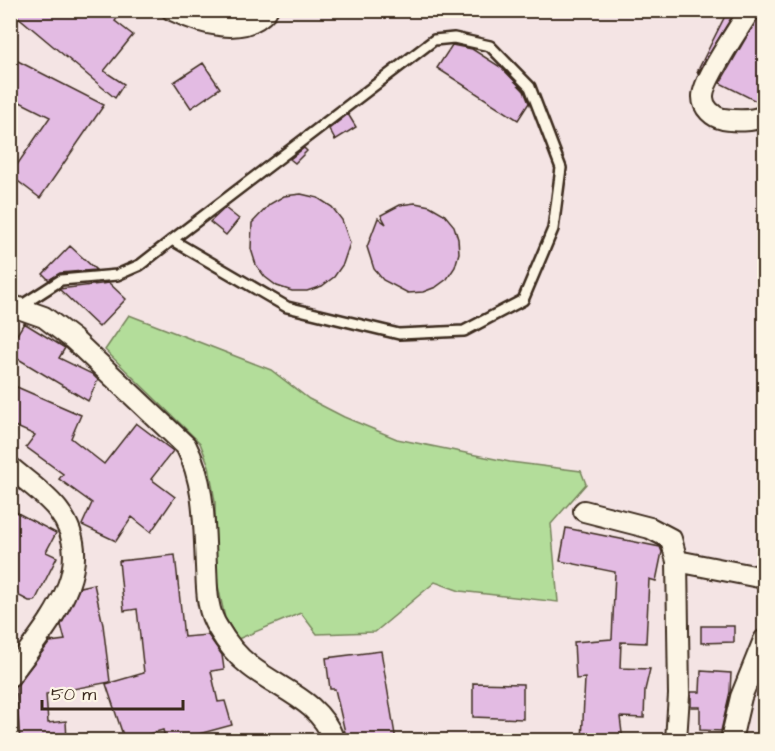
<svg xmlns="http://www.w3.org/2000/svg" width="775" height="751" viewBox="0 0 775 751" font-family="'Architects Daughter',sans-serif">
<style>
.green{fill:#b3dd9a;stroke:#77845c;stroke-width:1.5}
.building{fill:#e3bbe3;stroke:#3b2a1e;stroke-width:1.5}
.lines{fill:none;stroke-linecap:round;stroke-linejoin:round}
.lane-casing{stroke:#3b2a1e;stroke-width:14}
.street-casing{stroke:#3b2a1e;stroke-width:24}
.lane{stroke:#fcf5e5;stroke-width:9}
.street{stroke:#fcf5e5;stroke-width:20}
</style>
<rect width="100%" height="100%" fill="#f4e4e4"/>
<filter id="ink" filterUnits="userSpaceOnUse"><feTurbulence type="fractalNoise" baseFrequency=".0167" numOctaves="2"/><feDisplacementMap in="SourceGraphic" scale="12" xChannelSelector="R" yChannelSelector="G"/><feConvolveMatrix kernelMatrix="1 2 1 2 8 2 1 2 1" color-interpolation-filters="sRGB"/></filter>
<g filter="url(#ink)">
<!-- green -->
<path class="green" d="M129,315L271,370L309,399L344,417L397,439L510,462L581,471L586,484L551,524L558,602L460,591L435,582L375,632L317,634L301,613L238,639L225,618L216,577L215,502L209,466L200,443L105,350Z"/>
<!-- building -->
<path class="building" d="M10,10H123L115,21L133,35L104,71L124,84L115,98Z
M728,10H736L698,73L697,72Z
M762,10H765V104H762L720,83Z
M452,45L472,49L502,68L524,91L529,103L518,120L437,68Z
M10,57L104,105L40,198L10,175L50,117L10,97Z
M203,63L220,88L191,108L174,82Z
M348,114L356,127L335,140L329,129Z
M304,148L307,151L295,163L290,159Z
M301,194L318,198L332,207L342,220L350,243L343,264L334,277L322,286L307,291H292L277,286L265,277L256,265L251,249L252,223L270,204L284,196Z
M415,203L430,206L444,214L454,226L458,239L459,253L455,267L447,279L436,287L423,292L408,293L383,280L374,269L367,247L378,218L386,224L381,215L400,205Z
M225,208L239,219L226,235L210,222Z
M70,246L96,270L60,273L49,280L43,274Z
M109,283L126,299L99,327L59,289Z
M24,323L65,348L59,358L92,374L98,380L88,401L10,354V346Z
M10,384L81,415L71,438L104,464L136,423L173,451L151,479L175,497L151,532L132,517L116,541L82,525L92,503L59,479L63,474L26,447L35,435L10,424Z
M10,509L56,533L46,552L57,557L35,601H29L10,591Z
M566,528L660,547L662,552L656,581L649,579L646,643L621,642L620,668L650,669L645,690L644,718L620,717L623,741H582L585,678L576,679L574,642L612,639L615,572L560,561Z
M175,555L184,637L208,635L222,655L224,669L211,671L218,702L225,701L232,725L173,741H166L163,730L125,741L106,684L144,673L137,609L124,611L119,561Z
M94,584L103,625L110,682L46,694L48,723L66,721L67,741H20L16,686L50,642L65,640L61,625L80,587Z
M701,626H734V642L701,643Z
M381,651L396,741H347L335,689H330L326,658Z
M701,671L731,673L730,692L721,731L700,730V707H691V692H700Z
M473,683L523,684V719L473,717Z"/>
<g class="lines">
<!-- lane casing -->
<g class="lane-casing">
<path id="lane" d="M19,307L61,280L117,275L140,265L172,240L434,40L454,38L490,46L530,87L561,168L553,229L523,300L464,331L399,334L287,307L172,240"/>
</g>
<!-- street casing -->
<g class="street-casing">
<path id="street" d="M172,10C199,23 244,38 267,10
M750,10C740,27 702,81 703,97C703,108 713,117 723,119C737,121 751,122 764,116
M10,305L44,317L73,339L186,446C205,483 204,524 206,566C207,587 206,610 218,628C226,642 237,656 250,666C282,691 319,700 334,740
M10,467C26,481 46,494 58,510C103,568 43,629 10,676
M584,511L650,528L671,539L677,561L764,578
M676,740L679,695L677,561
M731,740L741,697L764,640"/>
</g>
<!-- lane -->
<use href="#lane" class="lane"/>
<!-- street -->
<use href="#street" class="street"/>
</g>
</g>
<!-- margin -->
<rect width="775" height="751" fill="none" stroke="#fcf5e5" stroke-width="36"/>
<rect x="18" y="18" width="739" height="715" fill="none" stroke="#3b2a1e" stroke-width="2" filter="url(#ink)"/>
<!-- scale -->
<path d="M42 700v9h141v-9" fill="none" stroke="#3b2a1e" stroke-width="3"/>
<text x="51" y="700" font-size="18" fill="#3b2a1e" stroke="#fcf5e5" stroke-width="4.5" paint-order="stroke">50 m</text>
</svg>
